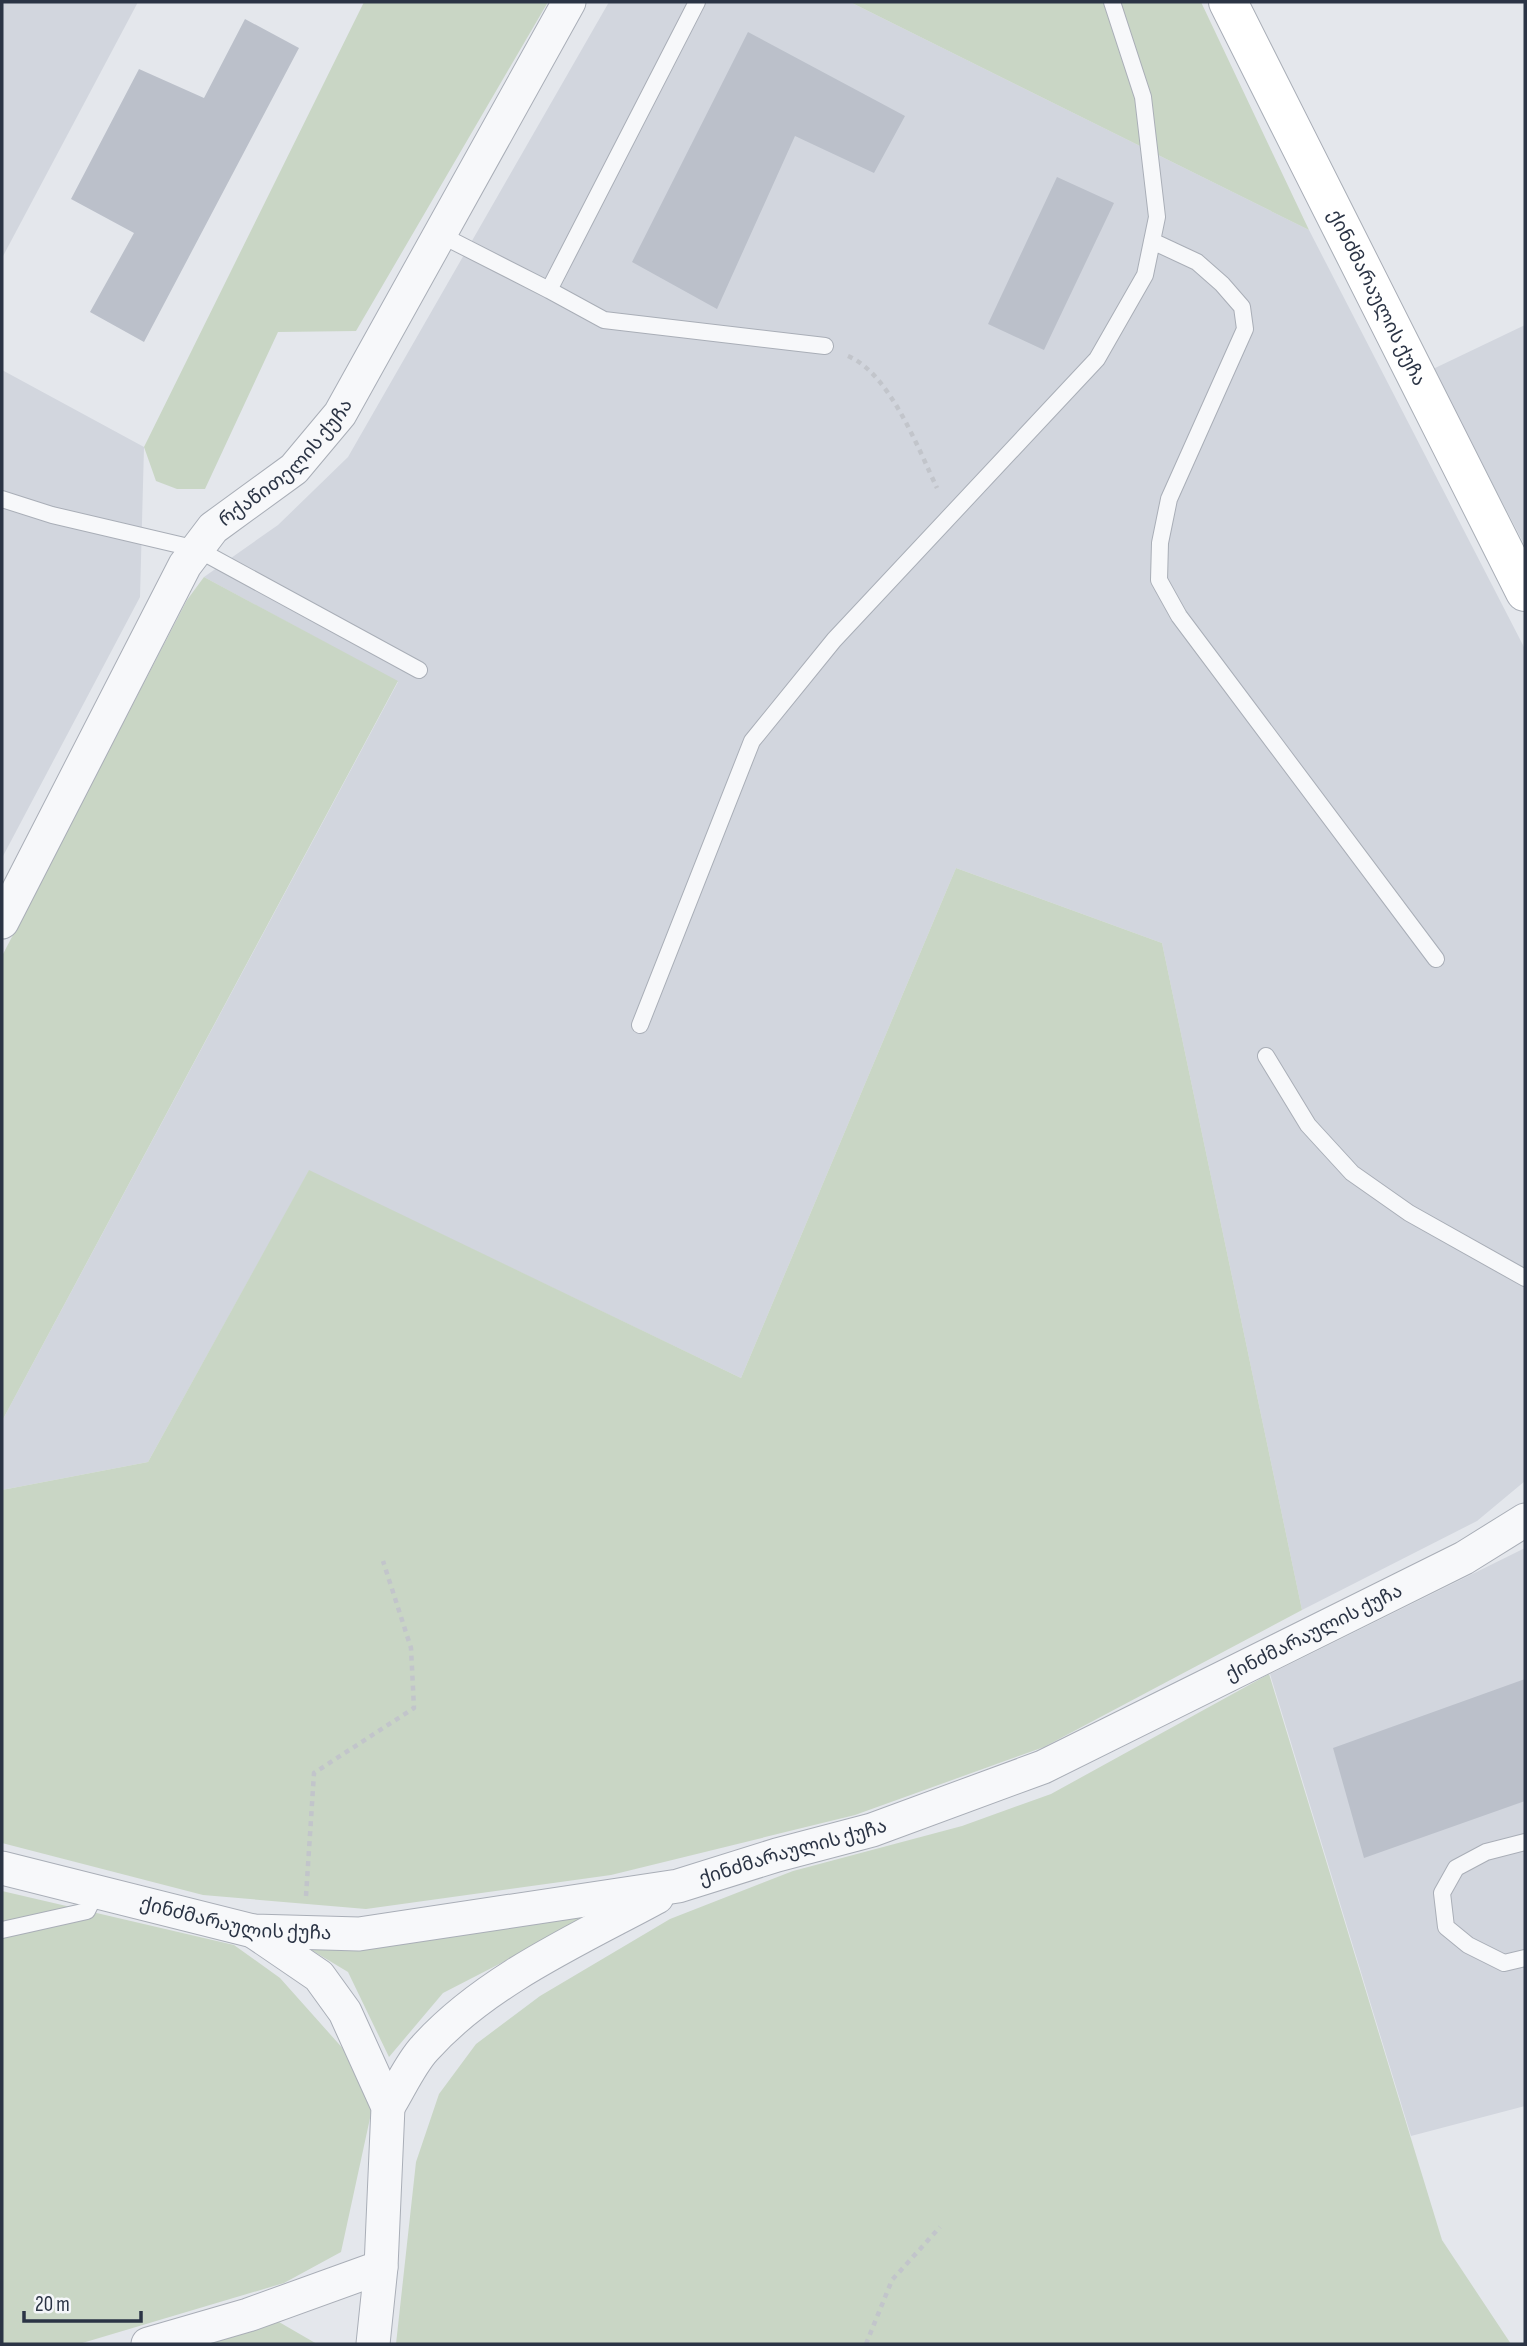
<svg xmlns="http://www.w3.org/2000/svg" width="1527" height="2346" viewBox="0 0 1527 2346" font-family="'Sofia Sans Condensed','Noto Sans Georgian',sans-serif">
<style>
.built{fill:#d2d6de}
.green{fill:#c9d6c5}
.building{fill:#bbc0ca}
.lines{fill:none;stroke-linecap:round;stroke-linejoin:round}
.service-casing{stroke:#a9aeb7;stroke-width:18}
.minor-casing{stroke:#a9aeb7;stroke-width:35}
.secondary-casing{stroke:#a9aeb7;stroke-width:40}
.path{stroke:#c2c5cb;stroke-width:4.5;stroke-dasharray:5 5;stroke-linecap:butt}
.service{stroke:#f7f8fa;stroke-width:16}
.minor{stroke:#f7f8fa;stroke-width:33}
.secondary{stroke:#fff;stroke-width:38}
.labels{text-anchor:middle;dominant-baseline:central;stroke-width:5;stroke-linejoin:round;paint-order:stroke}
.street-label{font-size:19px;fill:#2b3445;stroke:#f4f6f9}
</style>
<rect width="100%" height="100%" fill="#e4e7ec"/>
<!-- built -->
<path class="built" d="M2,2H138L2,258Z
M609,2H850L1309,230L1525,649V1481L1477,1521L1302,1610L1162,943L956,868L741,1378L309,1171L148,1462L2,1490V1421L398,682L204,577L278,525L348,457Z
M1525,325V546L1433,369Z
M2,370L144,447L140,597L2,858Z
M1525,1548V2106L1411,2136L1270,1674Z"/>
<!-- green -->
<path class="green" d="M364,2H548L356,331L278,332L205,489H177L156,481L144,447Z
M850,2H1201L1309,230Z
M204,577L398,681L2,1421V956L187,600Z
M956,868L1162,943L1302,1610L1044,1747L855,1815L611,1875L366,1909L203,1895L2,1843V1490L148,1462L309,1170L741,1378Z
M1269,1674L1442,2240L1511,2344H396L416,2162L439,2094L476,2044L540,1996L670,1919L793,1871L962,1826L1051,1794Z
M2,1891L234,1945L280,1978L346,2052L372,2109L341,2252L284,2283L79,2344H2Z
M614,1905L443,1993L389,2057L348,1972L308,1948Z
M279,2322L317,2344H209Z"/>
<!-- building -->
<path class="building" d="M245,19L299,48L144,342L90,312L134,233L71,199L139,69L204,98Z
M748,32L905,116L874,173L795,136L717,309L632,262Z
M1057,177L1114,203L1044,350L988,324Z
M1525,1679V1801L1364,1858L1333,1748Z"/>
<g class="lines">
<!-- service casing -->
<g class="service-casing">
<path id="service" d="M439,234L549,290L697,2
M1152,241L1197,262L1222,284L1242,307L1245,329L1169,499L1160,543L1159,580L1179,616L1436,959
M549,290L604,320L825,346
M2,499L52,515L197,549L419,670
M640,1025L752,741L834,640L1097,359L1145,275L1157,217L1143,97L1112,2
M1266,1056L1308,1125L1352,1173L1409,1213L1525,1278
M1525,1842L1486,1852L1456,1868L1442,1893L1446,1927L1468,1945L1504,1963L1525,1958
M2,1930L87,1911L97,1891"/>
</g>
<!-- minor casing -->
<g class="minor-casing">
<g id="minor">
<path id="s1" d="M2,922L185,565L213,528L294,469L340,414L569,2"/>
<path id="s2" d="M2,1868L253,1931L359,1934L678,1886L777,1855L872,1830L1043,1767L1464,1558L1525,1520"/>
<path d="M253,1931L319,1976L345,2012L388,2107L381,2267L373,2344"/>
<path d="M388,2107C400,2088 410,2064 425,2048C485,1981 579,1939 657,1897"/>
<path d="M148,2344L248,2315L381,2267"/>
</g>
</g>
<!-- secondary casing -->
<g class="secondary-casing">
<g id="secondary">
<path id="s3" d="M1228,2L1525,592"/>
</g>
</g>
<!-- path -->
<path class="path" d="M848,356C890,374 918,448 937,488
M306,1896L314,1773L414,1708L411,1648L383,1561
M866,2344L892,2280L940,2227"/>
<!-- service -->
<use href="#service" class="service"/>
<!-- minor -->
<use href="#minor" class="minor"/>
<!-- secondary -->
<use href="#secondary" class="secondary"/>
</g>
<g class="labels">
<!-- street labels -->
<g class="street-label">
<text stroke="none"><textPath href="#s3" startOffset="331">ქინძმარაულის ქუჩა</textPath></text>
<text stroke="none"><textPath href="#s1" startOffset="546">რქაწითელის ქუჩა</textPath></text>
<text stroke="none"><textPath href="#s2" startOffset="1374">ქინძმარაულის ქუჩა</textPath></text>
<text stroke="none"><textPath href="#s2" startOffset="807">ქინძმარაულის ქუჩა</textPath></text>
<text stroke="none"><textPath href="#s2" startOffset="240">ქინძმარაულის ქუჩა</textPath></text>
</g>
</g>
<!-- border -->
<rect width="1527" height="2346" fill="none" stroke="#2b3445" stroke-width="7"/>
<!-- scale -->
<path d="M24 2311v10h117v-10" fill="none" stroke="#2b3445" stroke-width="3.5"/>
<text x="35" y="2311" font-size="21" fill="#2b3445" stroke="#f4f6f9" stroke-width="5" paint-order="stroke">20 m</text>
</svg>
